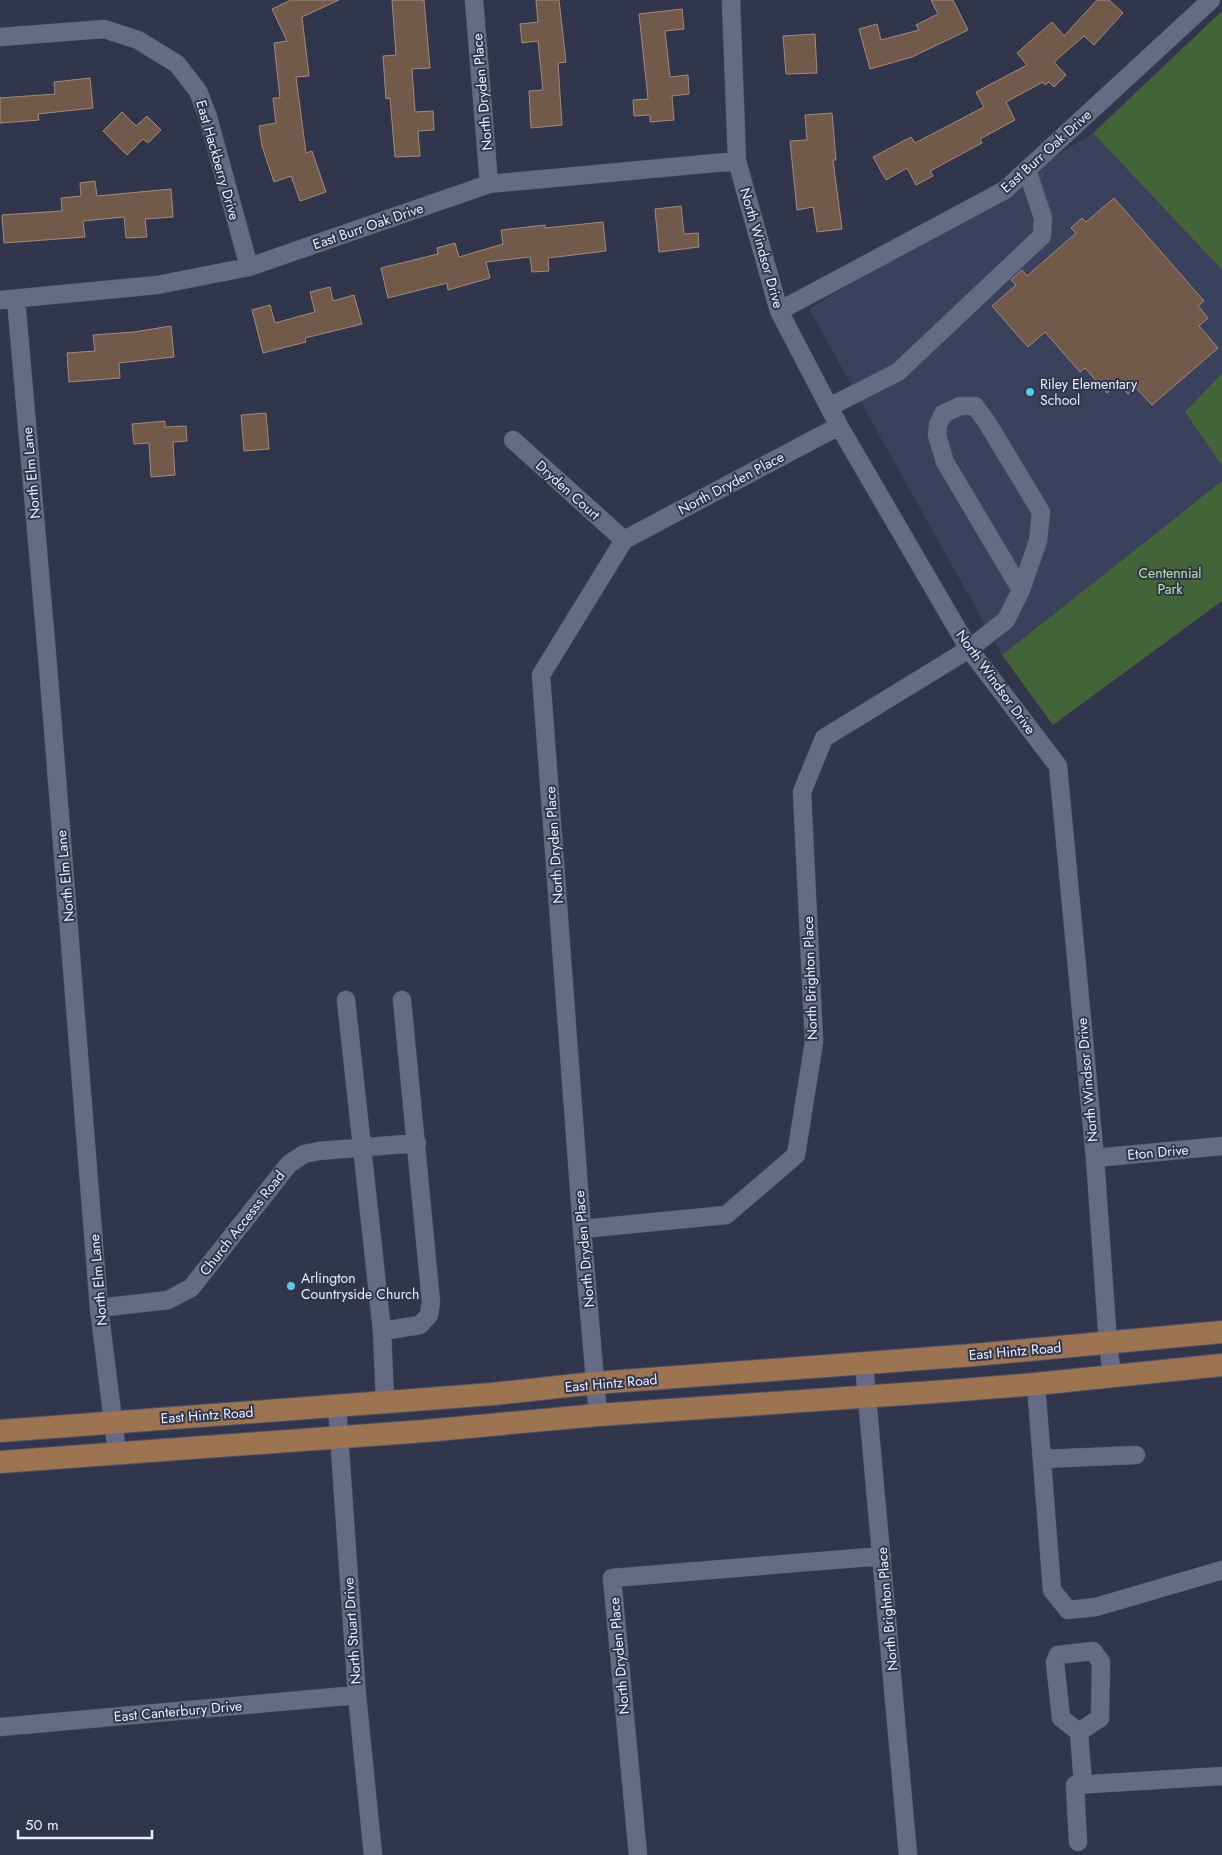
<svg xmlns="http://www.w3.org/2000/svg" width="1222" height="1855" viewBox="0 0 1222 1855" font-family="Jost,sans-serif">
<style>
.built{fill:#3a415c}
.green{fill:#436439}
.building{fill:#725a4b;stroke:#a48a79}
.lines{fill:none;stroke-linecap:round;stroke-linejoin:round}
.minor-casing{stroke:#4f5367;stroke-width:19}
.major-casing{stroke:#4f5367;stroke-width:24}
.minor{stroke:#656b84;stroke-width:18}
.major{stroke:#9c7451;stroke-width:22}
.poi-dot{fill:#5ac8e6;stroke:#31364d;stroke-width:2}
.labels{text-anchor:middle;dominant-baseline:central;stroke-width:4;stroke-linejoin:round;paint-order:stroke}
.street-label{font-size:14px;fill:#eaeefd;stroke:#31364d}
.poi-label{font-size:14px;fill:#eaeefd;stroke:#31364d;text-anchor:start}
.park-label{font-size:14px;fill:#b1e7a0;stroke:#31364d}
</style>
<rect width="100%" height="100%" fill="#31364d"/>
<!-- built -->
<path class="built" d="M1093,133L1222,270V373L1185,412L1222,466V481L1002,655L809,309Z"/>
<!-- green -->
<path class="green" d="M1222,11V270L1093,133Z
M1222,373V466L1185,412Z
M1222,481V601L1053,725L1002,655Z"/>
<!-- building -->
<path class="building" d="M291,0H339L302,17L309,76L296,77L306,153L312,151L326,192L300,201L291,176L274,182L262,146L259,126L276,123L273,98H280L274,43L287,41L272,9Z
M392,0H424L430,68L412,69L415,112L433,111L434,130L418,131L420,156L395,157L390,98L386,99L383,56L396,55Z
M536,0H559L566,62L558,63L562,125L531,128L529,91L543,90L538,41L522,43L520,24L538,22Z
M931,0H953L968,30L912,57L870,69L859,29L877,24L881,40L919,30L916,25L938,14Z
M1097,0H1109L1123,13L1094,45L1084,36L1054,62L1066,75L1054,87L1049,82L1045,85L1043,82L1006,102L1015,120L980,139L982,143L930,171L933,176L916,185L907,168L886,180L873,157L911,137L915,143L984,107L976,92L1027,65L1017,53L1052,22L1064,36Z
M682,9L684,29L665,31L670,77L688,75L689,94L672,96L674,120L650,122V115L634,116L633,100L648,99L639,14Z
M815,34L817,73L786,74L783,36Z
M90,78L93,108L38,114L39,120L0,123V98L55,94L54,82Z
M122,112L136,126L147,116L161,130L148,143L143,139L127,155L103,131Z
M832,113L836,160H833L842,229L817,232L813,207L797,210L790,141L807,140L805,115Z
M95,181L97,196L171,189L173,217L145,219L147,237L126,238L124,217L83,221L85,237L4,243L2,215L62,211L61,198L81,196L80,183Z
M1114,198L1204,301L1198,306L1208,318L1199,326L1218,348L1152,405L1136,388L1128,394L1119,383L1107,393L1085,368L1080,372L1045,332L1028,347L992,306L1016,285L1011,280L1022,270L1027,276L1076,233L1071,228L1082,218L1086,222Z
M681,206L684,234L698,233L699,247L659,252L655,209Z
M603,222L606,251L548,258L549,271L532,272L530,257L486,262L490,278L448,290L447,283L388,298L381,268L438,254L437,248L455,243L459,257L503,244L501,230L545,225V228Z
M330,287L333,301L354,295L362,324L305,338L306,342L263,353L252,310L270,305L275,323L315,312L310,292Z
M171,326L174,357L119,363L120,378L69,382L67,353L95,351L93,335L134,332Z
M266,413L269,449L244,451L241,415Z
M165,421V427L186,426L187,441L173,442L175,475L151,477L149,443L134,444L132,424Z"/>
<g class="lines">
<!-- minor casing -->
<g class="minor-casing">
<path id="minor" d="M474,0L489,184
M731,0L737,161L779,311L839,426L969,649L1058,766L1095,1158L1108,1343L1112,1376
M0,37L104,29L138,40L177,64L198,91L208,117L249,267
M16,299L48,666L99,1308L117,1453
M0,300L157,285L249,267L489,184L737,161
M779,311L1005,190L1211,0
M829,407L898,372L1042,236L1043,218L1027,170
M513,440L624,540
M346,1000L382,1331L385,1401
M1095,1158L1222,1146
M582,1229L726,1215L796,1155L814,1042L802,792L824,738L969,649L1006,620L1021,590L1038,541L1041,512L988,424L975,406H960L943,414L938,425L937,435L945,462L1021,590
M99,1308L168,1300L191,1288L289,1164L304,1154L319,1151L417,1143
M382,1331L420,1325L429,1315L431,1302L402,1000
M864,1364L908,1855
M1036,1384L1052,1590L1068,1610L1096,1607L1222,1570
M337,1406L357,1695L373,1855
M598,1415L582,1229L541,675L624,540L839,426
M1043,1459L1136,1455
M0,1727L357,1695
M1079,1732L1100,1718L1101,1662L1093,1651L1058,1655L1055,1662L1061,1718L1079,1732L1083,1784
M1078,1842L1075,1785L1222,1776
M638,1855L612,1578L882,1556"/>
</g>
<!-- major casing -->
<g class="major-casing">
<path id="major" d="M0,1431L493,1394L595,1383L974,1355L1222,1332
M0,1462L425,1431L598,1415L948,1391L1036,1384L1222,1365"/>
</g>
<!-- minor -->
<use href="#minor" class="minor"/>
<!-- major -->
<use href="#major" class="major"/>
</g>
<!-- markers -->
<g class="poi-dot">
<circle cx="1030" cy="392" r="5"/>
<circle cx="291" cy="1286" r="5"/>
</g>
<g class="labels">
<!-- street labels -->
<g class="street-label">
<text transform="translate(482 92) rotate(-95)">North Dryden Place</text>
<text transform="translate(1046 151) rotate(-42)">East Burr Oak Drive</text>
<text transform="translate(218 160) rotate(74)">East Hackberry Drive</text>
<text transform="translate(368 226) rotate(-19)">East Burr Oak Drive</text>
<text transform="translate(762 248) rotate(74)">North Windsor Drive</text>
<text transform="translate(31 473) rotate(-95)">North Elm Lane</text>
<text transform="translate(731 483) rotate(-28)">North Dryden Place</text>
<text transform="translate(568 490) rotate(42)">Dryden Court</text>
<text transform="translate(996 682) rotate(54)">North Windsor Drive</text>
<text transform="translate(554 845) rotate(-94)">North Dryden Place</text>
<text transform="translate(65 876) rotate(-95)">North Elm Lane</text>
<text transform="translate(810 978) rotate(-92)">North Brighton Place</text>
<text transform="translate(1087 1080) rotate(-95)">North Windsor Drive</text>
<text transform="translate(1158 1152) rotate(-5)">Eton Drive</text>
<text transform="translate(242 1223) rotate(-52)">Church Accesss Road</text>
<text transform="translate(584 1249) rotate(-95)">North Dryden Place</text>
<text transform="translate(98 1280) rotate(-95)">North Elm Lane</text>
<text transform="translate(1015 1351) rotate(-5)">East Hintz Road</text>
<text transform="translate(611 1383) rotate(-5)">East Hintz Road</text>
<text transform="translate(207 1415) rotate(-4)">East Hintz Road</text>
<text transform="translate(887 1609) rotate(-95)">North Brighton Place</text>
<text transform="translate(352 1631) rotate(-94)">North Stuart Drive</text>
<text transform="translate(619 1656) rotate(-95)">North Dryden Place</text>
<text transform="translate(178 1711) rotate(-5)">East Canterbury Drive</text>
</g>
<!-- poi labels -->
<g class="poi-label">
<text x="1040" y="384">Riley Elementary<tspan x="1040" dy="16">School</tspan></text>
<text x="301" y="1278">Arlington<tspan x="301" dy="16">Countryside Church</tspan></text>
</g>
<!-- park labels -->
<g class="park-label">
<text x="1170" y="573">Centennial<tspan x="1170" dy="16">Park</tspan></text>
</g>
</g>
<!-- scale -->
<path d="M18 1830v8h134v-8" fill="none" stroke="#eaeefd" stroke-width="2.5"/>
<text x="25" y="1830" font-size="15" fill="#eaeefd" stroke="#31364d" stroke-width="4" paint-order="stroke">50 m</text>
</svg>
